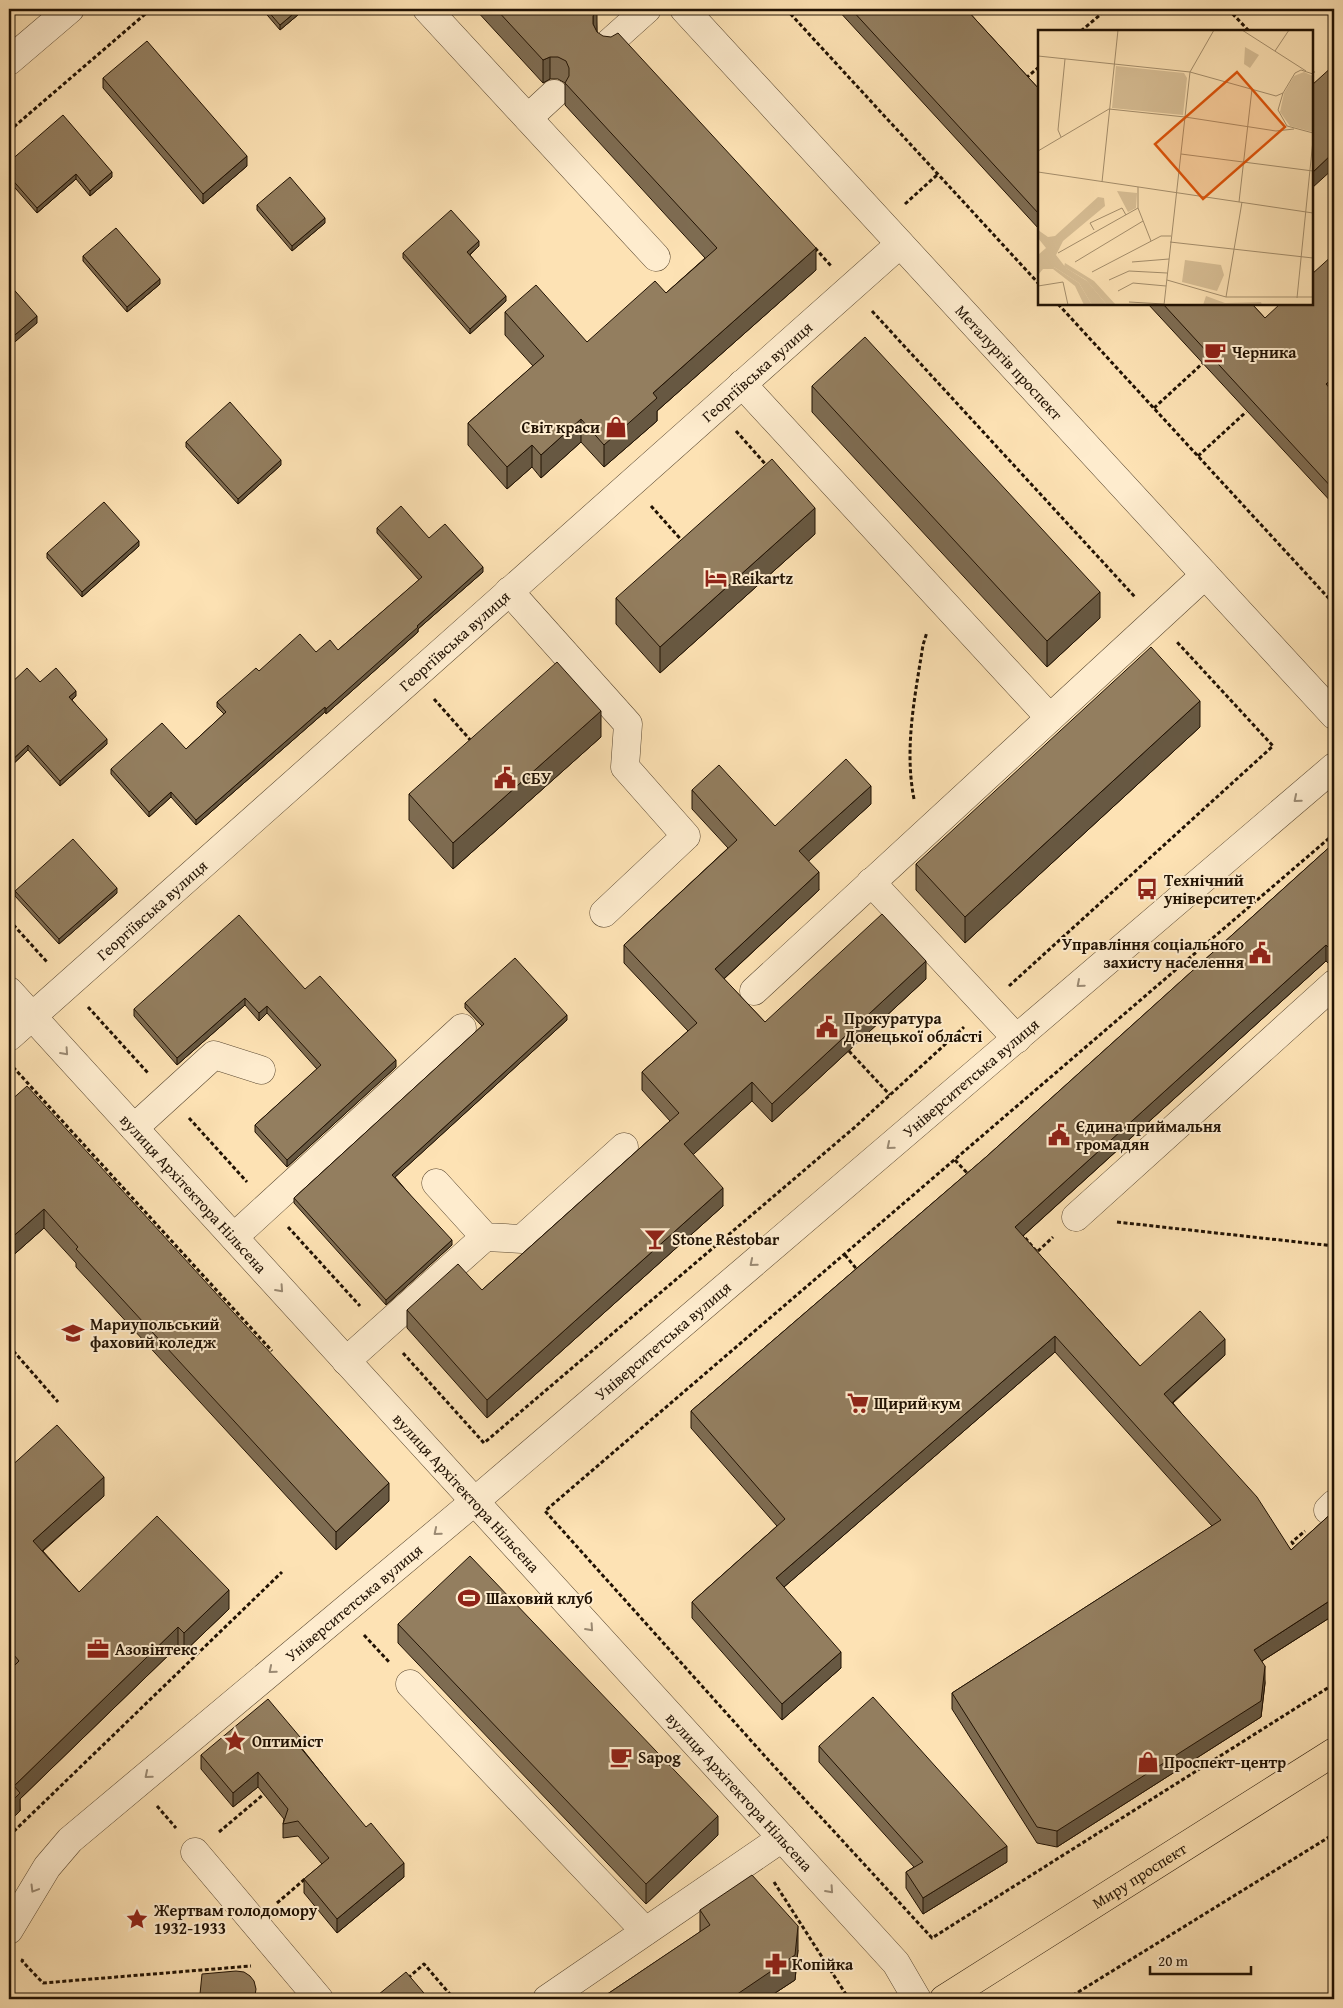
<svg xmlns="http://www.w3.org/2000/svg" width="1343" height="2008" viewBox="0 0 1343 2008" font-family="'Gentium Book Plus',serif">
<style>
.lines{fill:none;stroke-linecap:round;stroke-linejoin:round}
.minor-casing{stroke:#58462f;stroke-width:29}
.major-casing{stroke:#211203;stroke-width:29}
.path{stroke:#211203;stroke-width:3;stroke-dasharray:4 2.5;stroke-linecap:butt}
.minor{stroke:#feecce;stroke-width:28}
.major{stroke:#fde2b4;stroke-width:28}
.wall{fill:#7e6c52;stroke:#211203}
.shaded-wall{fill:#675842;stroke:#211203}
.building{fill:#937e5f;stroke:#211203}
.oneway{stroke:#9b8a73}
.labels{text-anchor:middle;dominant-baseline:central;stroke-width:4;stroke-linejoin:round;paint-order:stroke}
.poi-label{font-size:16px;font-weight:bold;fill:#211203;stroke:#feecce;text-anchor:start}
.street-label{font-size:16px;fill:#211203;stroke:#feecce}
.inset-road{fill:none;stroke:#a58f6d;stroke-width:1}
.view{fill:#de550c;fill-opacity:0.15;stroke:#de550c;stroke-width:2.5}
.inset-edge{fill:none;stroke:#211203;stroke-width:2.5}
</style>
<rect width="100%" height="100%" fill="#fde2b4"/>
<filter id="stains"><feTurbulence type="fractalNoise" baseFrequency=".004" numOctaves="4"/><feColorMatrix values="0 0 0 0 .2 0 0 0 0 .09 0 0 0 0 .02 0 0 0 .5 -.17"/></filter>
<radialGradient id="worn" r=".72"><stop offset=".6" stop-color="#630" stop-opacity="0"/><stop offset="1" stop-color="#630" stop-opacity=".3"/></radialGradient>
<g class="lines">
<!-- minor casing -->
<g class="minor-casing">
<g id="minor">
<path d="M427,9L656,257"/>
<path id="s1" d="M684,9L1334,715"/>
<path d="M608,44L647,9"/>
<path d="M9,61L70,9"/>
<path d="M528,118L554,94"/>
<path d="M742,384L1050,718"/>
<path d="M509,591L628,724L625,767L686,836L604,913"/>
<path d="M871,882L1017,1039"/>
<path id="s2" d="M9,991L896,1963L917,1999"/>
<path d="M754,991L1205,575"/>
<path id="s3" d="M9,1037L900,244"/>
<path d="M134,1128L214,1055L261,1070"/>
<path d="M436,1183L485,1237L522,1239L624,1147"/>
<path d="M1076,1217L1334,984"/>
<path d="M234,1237L462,1028"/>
<path d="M346,1361L485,1237"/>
<path d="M1328,1510L1334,1504"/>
<path d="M410,1684L645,1931"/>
<path d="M195,1852L319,1999"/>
<path id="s4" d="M9,1930L47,1867L70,1840L475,1501L1334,767"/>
<path d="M547,1999L782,1838"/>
</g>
</g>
<!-- major casing -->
<g class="major-casing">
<g id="major">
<path id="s5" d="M944,1999L1334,1752"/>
</g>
</g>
<!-- path -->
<path class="path" d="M786,9L1039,284
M1228,9L1249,31
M1081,31L1107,9
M1312,72L1314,73
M1026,78L1039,67
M9,131L151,9
M905,204L938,174
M815,248L831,266
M1058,304L1334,604
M872,311L1135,597
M1154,408L1203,363
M736,431L768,467
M1198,456L1246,412
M651,506L684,543
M434,699L473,743
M914,799C904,748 915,696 923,645L927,632
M1334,834L545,1511L772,1764L932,1938L1334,1684
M9,920L47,962
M1009,986L1273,746L1177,642
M88,1007L148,1073
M849,1051L890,1095
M13,1067L272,1351
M189,1118L247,1182
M955,1160L970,1176
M1117,1222L1334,1246
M288,1227L360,1306
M1021,1233L1037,1252L1053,1237
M845,1255L859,1272
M9,1346L58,1402
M403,1353L484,1443L855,1127L964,1027
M1297,1550L1292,1542L1305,1531
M364,1635L389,1662
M157,1806L176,1828
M219,1832L264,1794
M9,1836L282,1572
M774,1882L847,1996L842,1999
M277,1903L306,1878
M23,1959L22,1961L43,1983L251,1966
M408,1978L424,1964L454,1999
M1067,1999L1334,1834"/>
<!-- minor -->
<use href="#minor" class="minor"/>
<!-- major -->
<use href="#major" class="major"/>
</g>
<!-- wall -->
<path class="wall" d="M262,9H305L280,30Z
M475,9H596L597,33L816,270L657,411V421L604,467L581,442L541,478L532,467L507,489L468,445V423L533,366L505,335V312L587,342L666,293L705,258L565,105V83L558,79H550L543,83Z
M837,9H966L1039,89V229Z
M103,78L247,166L203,204L103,88Z
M9,162L112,177L90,196L76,179L37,213L9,181Z
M257,205L325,223L292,251L257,210Z
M479,246L470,255L506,301L470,334L403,258V253Z
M83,256L160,284L127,312L83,261Z
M1148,304H1252L1334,393V505Z
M812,386L1100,618L1047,667L812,412Z
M186,442L281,465L238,504L186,447Z
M377,528L429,538L483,572L418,629V632L326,714L325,712L196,825L171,797L149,817L111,774V769L186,749L224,714L217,707V702L259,671L316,652L338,650L419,580L377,533Z
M815,534L660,673L616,624V598Z
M139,546L82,597L47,558V553Z
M40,682L76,696L72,700L107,744L60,786L28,750L9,768Z
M1200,727L965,943L916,890V864Z
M601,737L453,869L409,820V794Z
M692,790L775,826L871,804L808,861L819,890L724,979L765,1022L926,979L772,1122L752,1101L693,1154L723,1206L487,1418L407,1328V1310L482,1290L670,1121L642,1090V1072L688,1031L624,963V945L728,848L692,809Z
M1334,843V969L1326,961L1023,1236L1140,1366L1225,1355L1173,1403L1291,1550L1334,1511V1615L1262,1661L1265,1683L1261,1717L1057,1847L1037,1843L952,1709V1693L1212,1526L1055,1352L784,1587L841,1668L782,1720L692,1618V1602L777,1526L691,1428V1411L986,1157Z
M15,891L117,893L59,944L15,896Z
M305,989L396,1067L287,1167L255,1132V1125L317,1069L267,1013L259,1021L245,1005L177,1065L134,1016V1009Z
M465,1003L567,1020L395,1177L452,1245L386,1305L294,1203V1198L482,1026L465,1008Z
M9,1102L389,1501L336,1550L76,1267V1263L44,1228L9,1259Z
M9,1468L104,1496L43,1551L79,1592L229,1609L184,1652L178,1646L20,1799V1811L10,1669L9,1668Z
M398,1624L718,1835L646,1904L398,1643Z
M300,1746L404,1877L337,1933L304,1893V1879L322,1864L298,1836L283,1838V1824L284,1819L258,1787L233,1807L201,1769V1755Z
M819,1746L1007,1862L923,1914L906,1888V1872L914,1867L819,1762Z
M700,1910L798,1950L795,1980L766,1999H600L700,1932Z
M200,1994H256L255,1999H200Z"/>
<!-- shaded-wall -->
<path class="shaded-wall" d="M299,9H305L280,30V25Z
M597,10V33L593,24V16Z
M550,57V79L543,83V60Z
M1334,152V168L1312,188V173Z
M247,156V166L203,204V194Z
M112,172V177L90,196V191Z
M76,174V179L37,213V208Z
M325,218V223L292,251V246Z
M479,241V246L467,257V252Z
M816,248V270L657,411V421L604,467V445L653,393Z
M160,279V284L127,312V307Z
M506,296V301L470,334V329Z
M37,316V323L9,347V340Z
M1334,377V392L1326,400V384Z
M581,419V442L541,478V455Z
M532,445V467L507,489V467Z
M281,460V465L238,504V499Z
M815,508V534L660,673V647Z
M139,541V546L82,597V592Z
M483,567V572L418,629V632L326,714V709L417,626Z
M1100,592V618L1047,667V641Z
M76,691V696L69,702V697Z
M1200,701V727L965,943V917Z
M325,707V712L196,825V820Z
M601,711V737L453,869V843Z
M107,739V744L60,786V781Z
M28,745V750L9,768V763Z
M871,786V804L799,870V851Z
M171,792V797L149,817V812Z
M819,872V890L715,987V969Z
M117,888V893L59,944V939Z
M1326,945V961L1015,1243V1227Z
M926,961V979L772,1122V1104Z
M245,998V1005L177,1065V1058Z
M267,1006V1013L259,1021V1013Z
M567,1015V1020L392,1180V1175Z
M396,1060V1067L287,1167V1160Z
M752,1082V1101L684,1163V1144Z
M723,1188V1206L487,1418V1400Z
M44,1209V1228L9,1259V1240Z
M452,1240V1245L386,1305V1300Z
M1055,1336V1352L776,1594V1578Z
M1225,1339V1355L1164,1410V1394Z
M104,1477V1496L33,1559V1541Z
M389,1483V1501L336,1550V1532Z
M229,1590V1609L184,1652V1633Z
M1334,1598V1615L1254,1666V1650Z
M178,1627V1646L20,1799V1811L9,1822V1804L14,1786Z
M841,1652V1668L782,1720V1704Z
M1265,1666V1683L1261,1717L1057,1847V1831Z
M300,1737V1751L295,1741Z
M258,1772V1787L233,1807V1793Z
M718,1816V1835L646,1904V1884Z
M1007,1846V1862L923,1914V1898Z
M404,1863V1877L337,1933V1919Z
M798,1926V1950L795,1980L766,1999H730Z"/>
<!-- building -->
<path class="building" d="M266,9H299L280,25Z
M496,9H596L597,10L593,16V24L597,32L603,36L611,37L618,33L816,248L653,393L657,398L604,445L581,419L541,455L532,445L507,467L468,423L544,356L505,312L536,285L587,342L655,281L666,293L717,248L565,83L569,76V68L566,61L558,57H550L543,60Z
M851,9H966L1039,89V214Z
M147,41L247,156L203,194L103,78Z
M1334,65V152L1312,173V85Z
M63,115L112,172L90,191L76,174L37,208L9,176V162Z
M290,177L325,218L292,246L257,205Z
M451,210L479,241L467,252L506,296L470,329L403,253Z
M116,228L160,279L127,307L83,256Z
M1334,254V377L1326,384L1334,393V490L1163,304H1252L1265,318L1280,304H1312V274Z
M9,284L37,316L9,340Z
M865,337L1100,592L1047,641L812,386Z
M230,402L281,460L238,499L186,442Z
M772,459L815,508L660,647L616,598Z
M104,502L139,541L82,592L47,553Z
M401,506L429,538L445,524L483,567L417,626L418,627L326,709L325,707L196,820L171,792L149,812L111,769L162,723L186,749L226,712L217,702L256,668L259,671L300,634L316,652L330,640L338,650L422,577L377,528Z
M1151,647L1200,701L965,917L916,864Z
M557,662L601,711L453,843L409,794Z
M27,668L40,682L56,668L76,691L69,697L107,739L60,781L28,745L9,763V685Z
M846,759L871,786L799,851L819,872L715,969L765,1022L882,914L926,961L772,1104L752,1082L684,1144L723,1188L487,1400L407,1310L458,1264L482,1290L679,1113L642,1072L697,1023L624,945L737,840L692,790L719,765L775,826Z
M73,839L117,888L59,939L15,891Z
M1334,843V953L1326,945L1015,1227L1140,1366L1200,1311L1225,1339L1164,1394L1257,1497L1291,1550L1334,1511V1598L1254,1650L1265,1666L1261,1701L1057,1831L1037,1827L952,1693L1221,1520L1055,1336L776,1578L841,1652L782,1704L692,1602L785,1519L691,1411L986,1157Z
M239,915L305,989L320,976L396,1060L287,1160L255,1125L321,1065L267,1006L259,1013L245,998L177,1058L134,1009Z
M515,958L567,1015L392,1175L452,1240L386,1300L294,1198L484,1024L465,1003Z
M27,1086L389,1483L336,1532L76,1249L78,1247L44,1209L9,1240V1102Z
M57,1425L104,1477L33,1541L79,1592L157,1516L229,1590L184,1633L178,1627L14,1786L20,1793L9,1804V1671L19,1661L9,1649V1468Z
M470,1556L718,1816L646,1884L398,1624Z
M873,1697L1007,1846L923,1898L906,1872L923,1862L819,1746Z
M268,1699L300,1737L295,1741L366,1827L371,1823L404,1863L337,1919L304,1879L329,1858L298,1821L283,1824L288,1809L258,1772L233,1793L201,1755Z
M752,1875L798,1926L795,1955L730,1999H600L710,1925L700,1910Z
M236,1971L244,1972L250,1976L254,1981L256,1989L255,1996L252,1999H212L200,1994L202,1974Z
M406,1972L429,1999H373Z"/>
<!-- one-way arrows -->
<defs><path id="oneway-chevron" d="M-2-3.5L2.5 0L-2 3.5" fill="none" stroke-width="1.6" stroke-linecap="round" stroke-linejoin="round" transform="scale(1.25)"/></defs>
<g class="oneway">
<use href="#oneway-chevron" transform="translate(1297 799) rotate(140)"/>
<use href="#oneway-chevron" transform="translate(1080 984) rotate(139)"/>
<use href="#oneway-chevron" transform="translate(65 1052) rotate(48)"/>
<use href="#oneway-chevron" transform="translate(890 1146) rotate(140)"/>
<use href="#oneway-chevron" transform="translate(753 1263) rotate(140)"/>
<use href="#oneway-chevron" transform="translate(280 1289) rotate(48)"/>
<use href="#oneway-chevron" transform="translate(437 1532) rotate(140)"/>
<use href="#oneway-chevron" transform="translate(590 1628) rotate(48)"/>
<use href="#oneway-chevron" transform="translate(272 1670) rotate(140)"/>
<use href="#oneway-chevron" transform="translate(148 1775) rotate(140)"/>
<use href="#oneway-chevron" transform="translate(34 1889) rotate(121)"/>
<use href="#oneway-chevron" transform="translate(830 1890) rotate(48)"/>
</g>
<!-- icons -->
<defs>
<g id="cafe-bare" transform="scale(1.725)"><path d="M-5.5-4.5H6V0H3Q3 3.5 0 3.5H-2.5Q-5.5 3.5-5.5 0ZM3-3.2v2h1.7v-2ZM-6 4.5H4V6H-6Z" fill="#8f2418" stroke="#feecce" stroke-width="2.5" paint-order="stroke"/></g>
<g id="shop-bare" transform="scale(1.725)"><path d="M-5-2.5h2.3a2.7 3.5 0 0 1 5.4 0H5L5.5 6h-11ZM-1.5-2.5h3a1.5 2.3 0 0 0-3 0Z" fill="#8f2418" stroke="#feecce" stroke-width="2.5" paint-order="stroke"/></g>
<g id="hotel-bare" transform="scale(1.725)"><path d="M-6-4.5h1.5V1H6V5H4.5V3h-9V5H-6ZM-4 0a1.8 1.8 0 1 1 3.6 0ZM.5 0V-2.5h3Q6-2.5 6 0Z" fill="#8f2418" stroke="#feecce" stroke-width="2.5" paint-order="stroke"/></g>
<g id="civic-bare" transform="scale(1.725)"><path d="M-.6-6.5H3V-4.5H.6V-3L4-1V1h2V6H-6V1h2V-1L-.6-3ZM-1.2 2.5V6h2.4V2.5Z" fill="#8f2418" stroke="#feecce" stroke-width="2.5" paint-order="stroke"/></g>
<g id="bus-bare" transform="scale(1.725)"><path d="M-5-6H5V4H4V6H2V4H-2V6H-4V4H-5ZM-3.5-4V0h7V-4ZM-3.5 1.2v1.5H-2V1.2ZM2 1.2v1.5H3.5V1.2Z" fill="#8f2418" stroke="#feecce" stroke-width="2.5" paint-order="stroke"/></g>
<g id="bar-bare" transform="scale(1.725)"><path d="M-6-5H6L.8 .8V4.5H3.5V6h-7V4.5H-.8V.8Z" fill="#8f2418" stroke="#feecce" stroke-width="2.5" paint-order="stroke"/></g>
<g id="university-bare" transform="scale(1.725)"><path d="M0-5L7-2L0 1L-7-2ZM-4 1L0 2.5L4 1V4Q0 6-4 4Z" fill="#8f2418" stroke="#feecce" stroke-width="2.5" paint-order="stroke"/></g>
<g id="supermarket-bare" transform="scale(1.725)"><path d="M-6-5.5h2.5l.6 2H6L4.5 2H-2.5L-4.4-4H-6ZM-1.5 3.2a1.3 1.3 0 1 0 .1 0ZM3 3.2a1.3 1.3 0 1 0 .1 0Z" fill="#8f2418" stroke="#feecce" stroke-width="2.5" paint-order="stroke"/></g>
<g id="stadium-bare" transform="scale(1.725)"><path d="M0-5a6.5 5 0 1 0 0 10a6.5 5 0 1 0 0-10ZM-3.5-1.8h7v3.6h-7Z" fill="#8f2418" stroke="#feecce" stroke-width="2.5" paint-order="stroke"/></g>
<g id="office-bare" transform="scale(1.725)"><path d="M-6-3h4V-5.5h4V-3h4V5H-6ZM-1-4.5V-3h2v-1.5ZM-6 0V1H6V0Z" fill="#8f2418" stroke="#feecce" stroke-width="2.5" paint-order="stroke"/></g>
<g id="sight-bare" transform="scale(1.725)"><path d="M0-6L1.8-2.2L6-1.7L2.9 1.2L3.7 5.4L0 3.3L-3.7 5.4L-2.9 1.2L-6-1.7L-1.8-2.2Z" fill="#8f2418" stroke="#feecce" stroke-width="2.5" paint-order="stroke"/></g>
<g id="pharmacy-bare" transform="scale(1.725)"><path d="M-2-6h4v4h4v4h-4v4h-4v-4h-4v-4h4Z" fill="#8f2418" stroke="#feecce" stroke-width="2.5" paint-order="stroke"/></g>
</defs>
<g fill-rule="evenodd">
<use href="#cafe-bare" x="1215" y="352"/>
<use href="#shop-bare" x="616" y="427"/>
<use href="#hotel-bare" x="716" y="578"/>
<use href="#civic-bare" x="505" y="778"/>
<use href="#bus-bare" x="1147" y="889"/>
<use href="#civic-bare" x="1260" y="953"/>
<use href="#civic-bare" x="827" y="1027"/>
<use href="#civic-bare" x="1059" y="1135"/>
<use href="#bar-bare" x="655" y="1239"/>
<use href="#university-bare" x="73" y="1333"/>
<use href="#supermarket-bare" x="858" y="1403"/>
<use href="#stadium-bare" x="469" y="1598"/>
<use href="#office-bare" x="98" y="1649"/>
<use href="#sight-bare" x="235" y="1741"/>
<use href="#cafe-bare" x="621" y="1757"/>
<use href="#shop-bare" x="1148" y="1762"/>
<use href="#sight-bare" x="137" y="1919"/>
<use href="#pharmacy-bare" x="776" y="1964"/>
</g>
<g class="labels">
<!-- poi labels -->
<g class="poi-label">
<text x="1232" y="352">Черника</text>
<text x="600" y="427" text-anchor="end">Свiт краси</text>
<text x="732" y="578">Reikartz</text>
<text x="522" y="778">СБУ</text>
<text x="1164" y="880">Технічний<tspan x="1164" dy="18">університет</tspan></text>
<text x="1244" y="944" text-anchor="end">Управління соціального<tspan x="1244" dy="18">захисту населення</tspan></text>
<text x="844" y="1018">Прокуратура<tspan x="844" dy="18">Донецької області</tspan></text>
<text x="1076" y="1126">Єдина приймальня<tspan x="1076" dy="18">громадян</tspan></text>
<text x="672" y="1239">Stone Restobar</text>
<text x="90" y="1324">Мариупольський<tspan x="90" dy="18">фаховий коледж</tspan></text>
<text x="874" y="1403">Щирий кум</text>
<text x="486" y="1598">Шаховий клуб</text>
<text x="115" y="1649">Азовінтекс</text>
<text x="252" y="1741">Оптиміст</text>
<text x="638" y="1757">Sapog</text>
<text x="1164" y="1762">Проспект-центр</text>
<text x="154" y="1910">Жертвам голодомору<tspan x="154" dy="18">1932-1933</tspan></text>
<text x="792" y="1964">Копійка</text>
</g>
<!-- street labels -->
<g class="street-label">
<text stroke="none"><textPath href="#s1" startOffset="480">Металургів проспект</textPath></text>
<text stroke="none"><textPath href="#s3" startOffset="1001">Георгіївська вулиця</textPath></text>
<text stroke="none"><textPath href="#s3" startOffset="596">Георгіївська вулиця</textPath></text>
<text stroke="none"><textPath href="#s3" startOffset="191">Георгіївська вулиця</textPath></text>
<text stroke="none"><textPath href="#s4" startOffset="1289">Університетська вулиця</textPath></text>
<text stroke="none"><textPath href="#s2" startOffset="274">вулиця Архітектора Нільсена</textPath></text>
<text stroke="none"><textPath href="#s4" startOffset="884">Університетська вулиця</textPath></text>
<text stroke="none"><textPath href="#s2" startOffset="679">вулиця Архітектора Нільсена</textPath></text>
<text stroke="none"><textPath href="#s4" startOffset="479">Університетська вулиця</textPath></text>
<text stroke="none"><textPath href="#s2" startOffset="1084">вулиця Архітектора Нільсена</textPath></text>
<text stroke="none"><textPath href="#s5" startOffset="231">Миру проспект</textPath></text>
</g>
</g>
<!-- overview -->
<g transform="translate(1038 30)">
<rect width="275" height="275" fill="#fde2b4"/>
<path d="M79,161L99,163L98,178L90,182ZM60,167L66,168L67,176L25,211L18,225L28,238L49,251L69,275H54L41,253L16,237H0V225L8,218L0,208V200L10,207L17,206ZM147,230L183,235L186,245L179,261L144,252Z" fill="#d8bf96"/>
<path d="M207,17L221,25L212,38L206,34ZM27,233L56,251L78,275H69L48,250L26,237ZM7,236L16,237L41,253L54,275H46L37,256L15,239H5L0,245V237Z" fill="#d8bf96"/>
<path d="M78,36L146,43L149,48L145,85L74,78ZM266,42L275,46V102L252,96L242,82L246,63L256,46ZM168,266L187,273L223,272L224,275H165Z" fill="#d8bf96"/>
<path class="inset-road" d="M204,0L268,41M237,21L251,0M0,26L152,42L176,0M275,44L263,40L257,43L245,63L240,80L249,96L275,103M23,107L20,100L27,29M0,121L71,79L147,87L152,42L238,66L245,63M143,124L275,141M0,142L275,183M64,152L80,0M100,157V178L113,211M201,172L214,59M56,200L52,193L84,178L88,185M132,212L275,228M20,223L100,178M37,232L105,191M94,232L131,229M54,242L123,206H133M71,250L91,241L129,243M129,250L188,267H275M0,256L25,252L30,275M80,261L95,253L128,256M188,267L204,172M259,268L275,110M91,272L126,274M126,275L147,87L238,101L256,99"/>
<path class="view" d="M199,42L247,97L165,169L117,114Z"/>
<rect width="275" height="275" class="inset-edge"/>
</g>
<!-- margin -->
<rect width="1343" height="2008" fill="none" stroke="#fde2b4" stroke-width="30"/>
<rect x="10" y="10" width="1323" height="1988" fill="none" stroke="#211203" stroke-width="2.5"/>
<rect x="15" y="15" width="1313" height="1978" fill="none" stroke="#211203"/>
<!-- scale -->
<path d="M1150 1966v8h101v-8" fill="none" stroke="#211203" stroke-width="2.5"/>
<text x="1158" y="1966" font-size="15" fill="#211203" stroke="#feecce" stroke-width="4" paint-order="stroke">20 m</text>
<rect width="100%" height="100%" filter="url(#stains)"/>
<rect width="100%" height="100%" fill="url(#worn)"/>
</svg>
